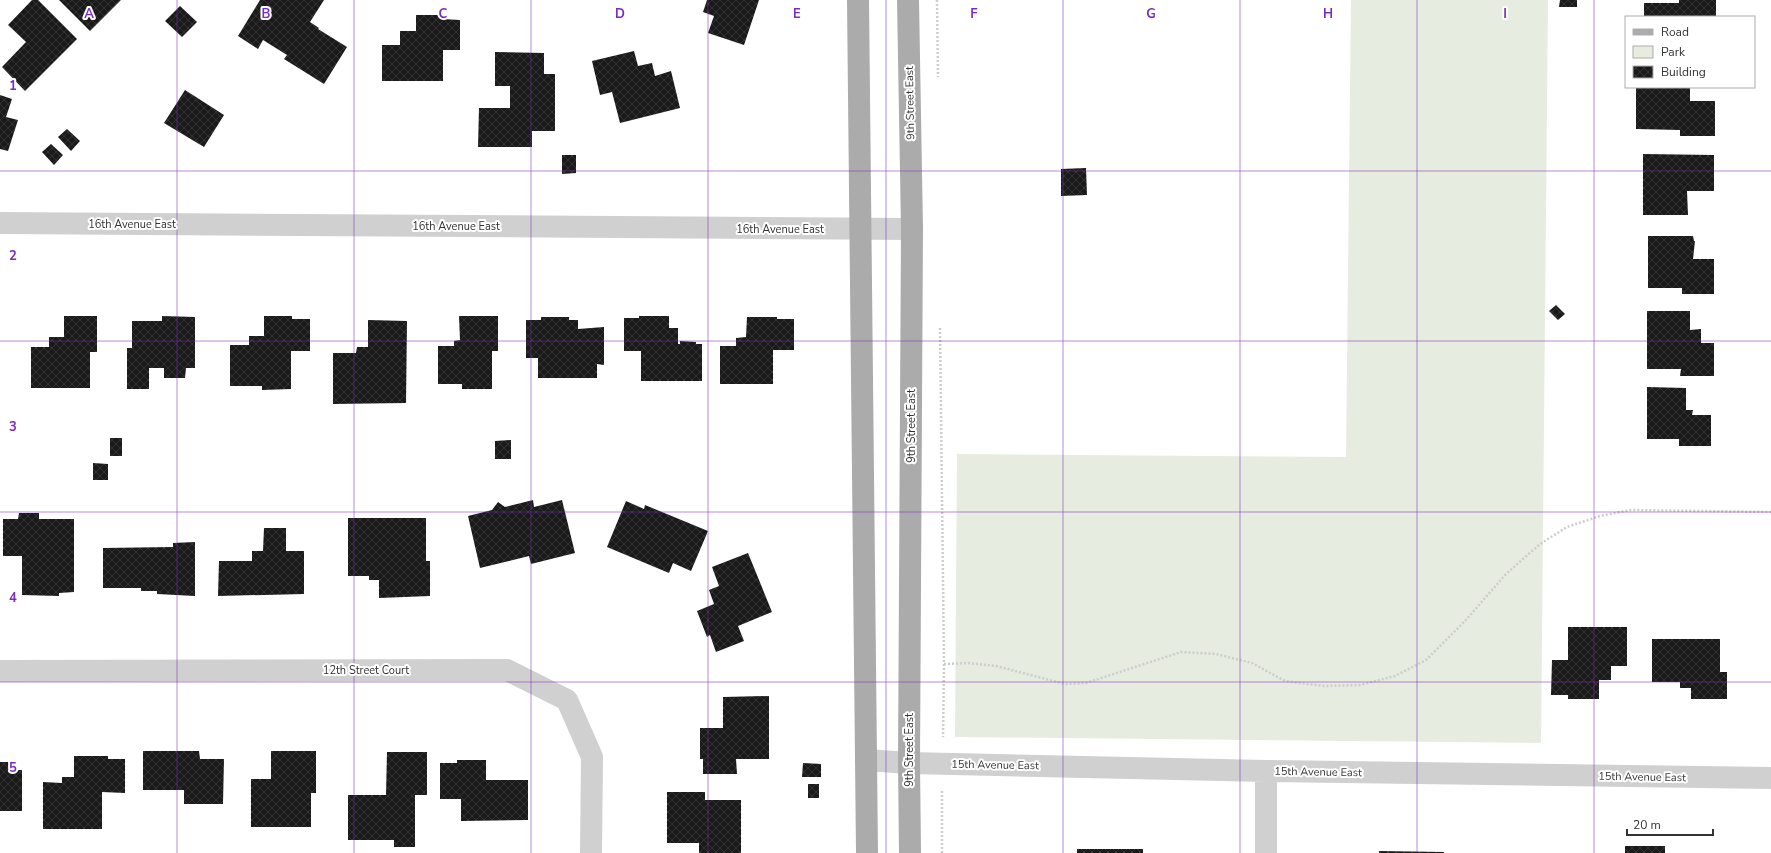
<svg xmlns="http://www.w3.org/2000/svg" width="1771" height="853" viewBox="0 0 1771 853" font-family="'Nunito Sans',sans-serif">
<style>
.park{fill:#e6ecdf}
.building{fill:url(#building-cross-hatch)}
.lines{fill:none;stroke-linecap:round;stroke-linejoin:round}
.path{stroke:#cdcdcd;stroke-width:2.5;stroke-dasharray:2 2;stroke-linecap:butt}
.minor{stroke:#d0d0d0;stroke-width:22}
.major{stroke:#ababab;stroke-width:22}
.grid{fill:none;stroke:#7b2cbf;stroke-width:1;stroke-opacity:0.55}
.labels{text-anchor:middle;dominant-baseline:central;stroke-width:4;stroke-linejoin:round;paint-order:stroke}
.street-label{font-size:11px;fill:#333;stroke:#fff}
.grid-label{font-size:13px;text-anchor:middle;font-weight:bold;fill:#7b2cbf;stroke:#fff;stroke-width:4;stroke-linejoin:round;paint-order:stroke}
</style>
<defs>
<pattern id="building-cross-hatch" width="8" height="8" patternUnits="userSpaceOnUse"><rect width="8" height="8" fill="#1a1a1a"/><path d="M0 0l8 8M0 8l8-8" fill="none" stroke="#333"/></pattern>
</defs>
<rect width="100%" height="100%" fill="#fff"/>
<!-- park -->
<path class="park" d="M1351,0H1548L1541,743L955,737L957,454L1346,457Z"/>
<!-- building -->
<path class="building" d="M32,0H38L77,39L25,91L2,67L26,42L8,25Z
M59,0H121L90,31Z
M260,0H324L310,22L319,28L318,29L347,47L324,84L284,59L287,55L263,40L258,49L238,36Z
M707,0H759L744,45L708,33L714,16L703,12Z
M1560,0H1577V7H1559Z
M1679,0H1716V17H1644V3H1679Z
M180,6L197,22L182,37L165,21Z
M416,15H443V19L460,20V50H443V81H382V45H400V31H416Z
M634,51L638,66L652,63L655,76L671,71L680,108L620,123L612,92L600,95L592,61Z
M495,52L544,53V74H555V131H532V147H478L479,108H510V86H495Z
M1636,87H1690V101H1715V136H1680V130L1636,129Z
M185,90L224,115L204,147L164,123Z
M0,95L12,99L6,117L18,120L8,151L0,149Z
M67,129L80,141L71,151L58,137Z
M51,144L63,155L54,165L42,152Z
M1643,154L1714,155V191H1687L1688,215H1643Z
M562,155H576V173L562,174Z
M1086,168L1087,195L1061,196V169Z
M1648,236H1693L1694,241H1695L1693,259H1714V294H1682V288H1648Z
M1556,305L1565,314L1558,320L1549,311Z
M1647,311H1690V330L1701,329V343H1714V376H1680L1681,369H1647Z
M64,316H97V352H90V388H31V347H49V337H64Z
M162,316L195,317V368H186L185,378H164V368H149V389H127V348H132V321H162Z
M264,316H292V319H310V351H291V389L262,390V386H230V345H249V336H264Z
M459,316H498V351H492V389H462V384H438V346H454V341L460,340Z
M639,316H669V328H678V344H680V341L696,342V344H702V381H641V351H624V318H639Z
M541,317H569V320H578V329L604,327V365L597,364V378H538V358H526V320H541Z
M747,317H777V319H794V350H773V384H720V346H736V338L746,337Z
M368,320L407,321L406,403L333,404V353H356L357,347H368Z
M1647,387L1686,388V410H1693L1692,415H1711V446H1679V439H1647Z
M110,438H122V456H110Z
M511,440V459H495V441Z
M93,463L108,464V480H93Z
M533,500L534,507L562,500L575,553L531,564L529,556L480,568L468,516L492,510L498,502L505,507Z
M626,501L644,509L645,505L708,531L691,571L673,563L669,573L607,547Z
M19,513H39V519H74V592L59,593V596L22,595V556H3V519H18Z
M348,518H426V561H430V596L379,598V580H369V576H348Z
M264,528H286V551H304V594L218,596L219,561H252V551H263Z
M195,542V596L157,594V591H141V588H103V548L173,547V543Z
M748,553L772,612L738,626L744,641L716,652L710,635L707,637L697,611L714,604L709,590L719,586L712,567Z
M1568,627H1627V666H1611V680H1599V699H1568V695H1551L1552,660H1568Z
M1652,639H1720V672H1727V699H1691V688H1680V682H1652Z
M769,696V759H736L737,774H703V759H700V728H723V697Z
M143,751H199L200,759H224L223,804H184V790H143Z
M271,751H316V793H311V827H251V779H271Z
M387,752H427V795H415V847H394V840H348V795H386Z
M74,756H108V759H125V793L102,792V829H43V782L62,783V777H74Z
M457,760H486V780H528V820L461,821V799H440V763H457Z
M0,762H11V770H22V811H0Z
M803,763L821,764V777H802Z
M808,784H819V798H808Z
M667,792H705V800H741V853H699V843H667Z
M1625,846H1665V853H1625Z
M1077,849H1143V853H1077Z
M1379,851L1444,852V853H1379Z"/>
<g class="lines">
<!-- path -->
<path class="path" d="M937,0L938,77
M940,328L944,664L943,737
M944,664L968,663L996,666L1065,684L1086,683L1181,652L1216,654L1252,663L1285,681L1324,686L1360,685L1395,676L1426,660L1465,621L1506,574L1540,544L1567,527L1600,516L1631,510L1771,512
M942,853V790"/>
<!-- minor -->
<path class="minor" d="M0,223L912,229
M0,671L507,670L567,700L592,757L591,853
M866,760L909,763L1266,771L1771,778
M1266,853V771"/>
<!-- major -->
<path class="major" d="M858,0L867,853
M908,0L912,229L909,763L910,853"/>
</g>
<!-- grid -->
<path class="grid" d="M177,0V853M354,0V853M531,0V853M708,0V853M886,0V853M1063,0V853M1240,0V853M1417,0V853M1594,0V853M0,171H1771M0,341H1771M0,512H1771M0,682H1771"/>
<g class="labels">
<!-- street labels -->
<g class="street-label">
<text transform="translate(910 103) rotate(-91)">9th Street East</text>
<text x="132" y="224">16th Avenue East</text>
<text x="456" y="226">16th Avenue East</text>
<text x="780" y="229">16th Avenue East</text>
<text transform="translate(911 426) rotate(-90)">9th Street East</text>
<text x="366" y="670">12th Street Court</text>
<text transform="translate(909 750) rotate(-90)">9th Street East</text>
<text transform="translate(995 765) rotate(1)">15th Avenue East</text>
<text transform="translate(1318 772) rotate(1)">15th Avenue East</text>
<text transform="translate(1642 777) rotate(1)">15th Avenue East</text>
</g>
</g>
<g class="grid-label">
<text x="89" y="18">A</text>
<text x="266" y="18">B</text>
<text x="443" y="18">C</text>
<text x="620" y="18">D</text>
<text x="797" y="18">E</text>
<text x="974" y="18">F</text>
<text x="1151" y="18">G</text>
<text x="1328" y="18">H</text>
<text x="1505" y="18">I</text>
<text x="13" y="90">1</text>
<text x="13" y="260">2</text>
<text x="13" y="431">3</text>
<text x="13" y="602">4</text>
<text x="13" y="772">5</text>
</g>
<!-- legend -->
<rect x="1625" y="16" width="130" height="72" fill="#ffffff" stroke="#adadad"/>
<rect x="1633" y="29" width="20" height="6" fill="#ababab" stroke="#adadad"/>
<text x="1661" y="36" font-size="12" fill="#333333">Road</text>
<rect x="1633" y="46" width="20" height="12" fill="#e6ecdf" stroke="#adadad"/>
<text x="1661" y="56" font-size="12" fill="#333333">Park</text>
<rect x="1633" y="66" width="20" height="12" fill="url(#building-cross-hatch)" stroke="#adadad"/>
<text x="1661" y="76" font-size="12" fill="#333333">Building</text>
<!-- scale -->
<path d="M1627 829v6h86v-6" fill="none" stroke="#333333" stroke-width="2"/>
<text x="1633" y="829" font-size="12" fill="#333333" stroke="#ffffff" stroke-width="3" paint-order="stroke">20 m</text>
</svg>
